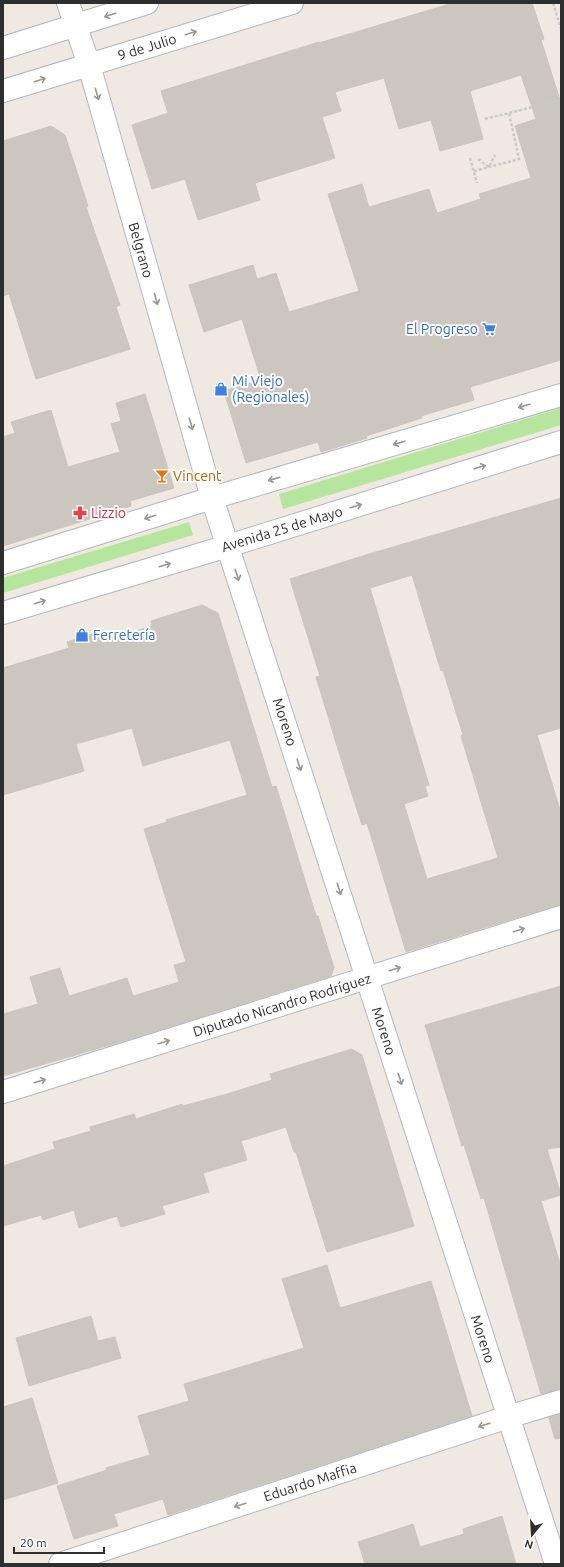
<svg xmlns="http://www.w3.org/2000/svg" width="564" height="1567" viewBox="0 0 564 1567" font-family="Ubuntu,sans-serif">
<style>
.green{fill:#b6e59e}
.building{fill:#cbc7bf;stroke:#cbc5ba;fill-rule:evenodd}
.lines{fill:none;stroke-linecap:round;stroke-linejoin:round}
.street-casing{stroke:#b4b7c1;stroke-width:24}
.secondary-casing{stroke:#b4b7c1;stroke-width:24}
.path{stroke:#c9c9c9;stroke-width:2.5;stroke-dasharray:3 2;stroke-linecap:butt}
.street{stroke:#fff;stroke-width:22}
.secondary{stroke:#fff;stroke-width:22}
.oneway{stroke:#969696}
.labels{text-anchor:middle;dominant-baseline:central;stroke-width:4;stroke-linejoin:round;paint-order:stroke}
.street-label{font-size:14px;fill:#2e2e2e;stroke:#fff}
.shop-label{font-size:14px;fill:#366cbe;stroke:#fff;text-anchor:start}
.food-label{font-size:14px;fill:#c56008;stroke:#fff;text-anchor:start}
.health-label{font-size:14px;fill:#be3a42;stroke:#fff;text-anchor:start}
</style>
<rect width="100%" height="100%" fill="#efe9e1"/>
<!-- green -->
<path class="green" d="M561,408V425L283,509L279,494Z
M189,522L193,535L3,593V578Z"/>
<!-- building -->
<path class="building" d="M453,3H532L544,39L541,40L561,103V360L470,387L474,400L421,416L422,418L366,436L367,438L321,452L318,442L246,463L224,391L261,380L242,319L204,332L189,285L253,265L257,279L276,273L289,312L359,291L328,194L362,184L369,207L429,189L437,213L481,199L479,194L531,178L515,126L536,119L521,75L470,91L483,139L440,151L431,120L399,129L384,78L335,92L341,111L322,117L335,158L255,183L260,200L198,220L185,179L152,189L132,125L168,113L161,91L319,42V43Z
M51,126L65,135L88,206L86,207L120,305L116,307L130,349L36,379L9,294L3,296V141Z
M145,394L174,488L130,501L131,506L3,546V437L15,433L11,422L51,410L68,467L120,452L111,424L121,421L116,403Z
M561,498V728L537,735L561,813V904L406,952L367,823L362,825L349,785L316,677L320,676L290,579L369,554ZM412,575L441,671L443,670L463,735L461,736L498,858L427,879L404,804L428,796L425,786L429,785L370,588Z
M202,605L218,613L272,787L276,786L316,916H318L334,968L331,976L134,1038L3,1076V1014L38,1004L30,977L60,968L69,996L127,978L133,996L179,982L174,965L186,962L144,829L167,822L166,820L247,795L230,740L143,766L132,728L76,744L84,771L3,795V668L69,648L67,642L104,630L107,640L152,626L151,621Z
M561,986V1147L547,1149L561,1195L541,1201L561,1267V1389L541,1394L484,1198L481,1199L464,1145L462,1146L425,1025Z
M352,1049L362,1055L414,1226L327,1252L296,1152H294L286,1127L241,1141L247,1160L203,1173L209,1192L162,1206L165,1214L121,1227L117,1216L79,1228L74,1210L43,1220L41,1215L3,1226V1166L55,1149L53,1142L91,1131L90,1127L134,1114L136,1119L182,1104L183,1106L227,1094L272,1080L270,1074Z
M327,1265L340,1308L431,1281L472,1416L168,1515L163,1499L114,1514L118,1526L74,1539L57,1486L107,1470L106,1468L150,1455L138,1416L189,1401L184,1384L304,1348L282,1279Z
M91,1316L98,1341L115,1337L121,1358L29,1386L16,1338Z
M32,1398L58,1483L3,1500V1407Z
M561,1414V1438L555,1439L549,1418Z
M502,1516L516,1564H365L358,1542L413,1524L420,1547L464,1534L463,1529Z"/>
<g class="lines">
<!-- street casing -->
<g class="street-casing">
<path id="street" d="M68,3L89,65L212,498L556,1564
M3,48L147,3
M3,91L292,3
M3,1092L561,917
M60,1564L508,1417L561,1401"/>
</g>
<!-- secondary casing -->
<g class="secondary-casing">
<path id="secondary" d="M3,563L212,498L561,395
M3,613L228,546L561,442"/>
</g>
<!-- path -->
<path class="path" d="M553,3L561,29
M485,119L561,100
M470,158L477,183
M478,159L489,167L495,155
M474,171L519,159L509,113"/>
<!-- street -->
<use href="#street" class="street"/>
<!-- secondary -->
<use href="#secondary" class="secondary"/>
</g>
<!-- one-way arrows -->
<defs><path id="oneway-shaft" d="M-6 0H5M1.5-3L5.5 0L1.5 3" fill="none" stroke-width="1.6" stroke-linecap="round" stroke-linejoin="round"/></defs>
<g class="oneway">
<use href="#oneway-shaft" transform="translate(110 15) rotate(162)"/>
<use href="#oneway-shaft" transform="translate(191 33) rotate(-17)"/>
<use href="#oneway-shaft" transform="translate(40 80) rotate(-17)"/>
<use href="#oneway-shaft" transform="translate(97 94) rotate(74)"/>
<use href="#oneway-shaft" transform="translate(156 299) rotate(74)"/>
<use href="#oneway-shaft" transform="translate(524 406) rotate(164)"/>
<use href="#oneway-shaft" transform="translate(191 424) rotate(74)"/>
<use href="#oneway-shaft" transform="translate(399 443) rotate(164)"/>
<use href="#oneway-shaft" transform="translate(480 467) rotate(-17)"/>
<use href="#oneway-shaft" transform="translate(274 479) rotate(164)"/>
<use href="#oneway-shaft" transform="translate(356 506) rotate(-17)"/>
<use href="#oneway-shaft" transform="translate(150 517) rotate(163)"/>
<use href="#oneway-shaft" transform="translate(165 565) rotate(-17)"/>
<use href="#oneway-shaft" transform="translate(237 575) rotate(72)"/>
<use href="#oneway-shaft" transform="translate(40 602) rotate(-17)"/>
<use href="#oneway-shaft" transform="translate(299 765) rotate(72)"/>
<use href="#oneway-shaft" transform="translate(339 889) rotate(72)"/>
<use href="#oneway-shaft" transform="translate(519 930) rotate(-17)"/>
<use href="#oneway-shaft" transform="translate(395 969) rotate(-17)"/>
<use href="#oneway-shaft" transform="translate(164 1042) rotate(-17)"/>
<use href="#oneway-shaft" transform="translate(400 1079) rotate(72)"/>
<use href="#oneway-shaft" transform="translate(40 1081) rotate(-17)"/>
<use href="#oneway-shaft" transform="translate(484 1425) rotate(162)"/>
<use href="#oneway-shaft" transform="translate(240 1505) rotate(162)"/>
</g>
<!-- icons -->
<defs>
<g id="supermarket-bare" transform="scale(1.08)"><path d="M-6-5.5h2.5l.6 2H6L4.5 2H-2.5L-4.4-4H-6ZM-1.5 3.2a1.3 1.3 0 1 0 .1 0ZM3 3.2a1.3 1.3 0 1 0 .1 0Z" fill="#3f7fe0" stroke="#fff" stroke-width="2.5" paint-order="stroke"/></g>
<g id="shop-bare" transform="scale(1.08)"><path d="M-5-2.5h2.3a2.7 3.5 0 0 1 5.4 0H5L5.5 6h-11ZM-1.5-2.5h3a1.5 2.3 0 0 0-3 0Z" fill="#3f7fe0" stroke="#fff" stroke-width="2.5" paint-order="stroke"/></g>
<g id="bar-bare" transform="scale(1.08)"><path d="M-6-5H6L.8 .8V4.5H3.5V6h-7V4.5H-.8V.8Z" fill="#e8710a" stroke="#fff" stroke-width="2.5" paint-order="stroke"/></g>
<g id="pharmacy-bare" transform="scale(1.08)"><path d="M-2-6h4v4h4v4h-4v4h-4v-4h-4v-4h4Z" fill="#e0444e" stroke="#fff" stroke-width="2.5" paint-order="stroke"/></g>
</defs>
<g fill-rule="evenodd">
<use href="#supermarket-bare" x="489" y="329"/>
<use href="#shop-bare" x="221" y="389"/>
<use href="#bar-bare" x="162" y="476"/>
<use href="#pharmacy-bare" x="80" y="513"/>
<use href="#shop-bare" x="82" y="635"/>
</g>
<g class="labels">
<!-- street labels -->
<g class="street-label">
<text transform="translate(147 47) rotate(-17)">9 de Julio</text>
<text transform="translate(141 250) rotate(74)">Belgrano</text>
<text transform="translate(282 529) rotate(-17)">Avenida 25 de Mayo</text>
<text transform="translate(285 722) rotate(72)">Moreno</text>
<text transform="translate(282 1005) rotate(-17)">Diputado Nicandro Rodríguez</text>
<text transform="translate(384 1031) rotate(72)">Moreno</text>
<text transform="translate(483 1339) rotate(72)">Moreno</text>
<text transform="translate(310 1482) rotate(-18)">Eduardo Maffia</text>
</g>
<!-- shop labels -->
<g class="shop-label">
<text x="478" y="329" text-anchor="end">El Progreso</text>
<text x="232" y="381">Mi Viejo<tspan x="232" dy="16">(Regionales)</tspan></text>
<text x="93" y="635">Ferretería</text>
</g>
<!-- food labels -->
<g class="food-label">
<text x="173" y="476">Vincent</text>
</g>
<!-- health labels -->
<g class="health-label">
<text x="91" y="513">Lizzio</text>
</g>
</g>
<!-- border -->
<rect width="564" height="1567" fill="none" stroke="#2e2e2e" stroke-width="8"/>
<!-- north arrow -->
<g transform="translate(532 1535) rotate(198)" stroke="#ffffff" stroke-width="3" paint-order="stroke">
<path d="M0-3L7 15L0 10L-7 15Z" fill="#2e2e2e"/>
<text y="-6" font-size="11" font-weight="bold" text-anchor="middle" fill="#2e2e2e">N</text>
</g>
<!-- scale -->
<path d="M14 1547v6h90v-6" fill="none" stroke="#2e2e2e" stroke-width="2"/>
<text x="20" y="1547" font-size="12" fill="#2e2e2e" stroke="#ffffff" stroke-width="3" paint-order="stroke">20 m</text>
</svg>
